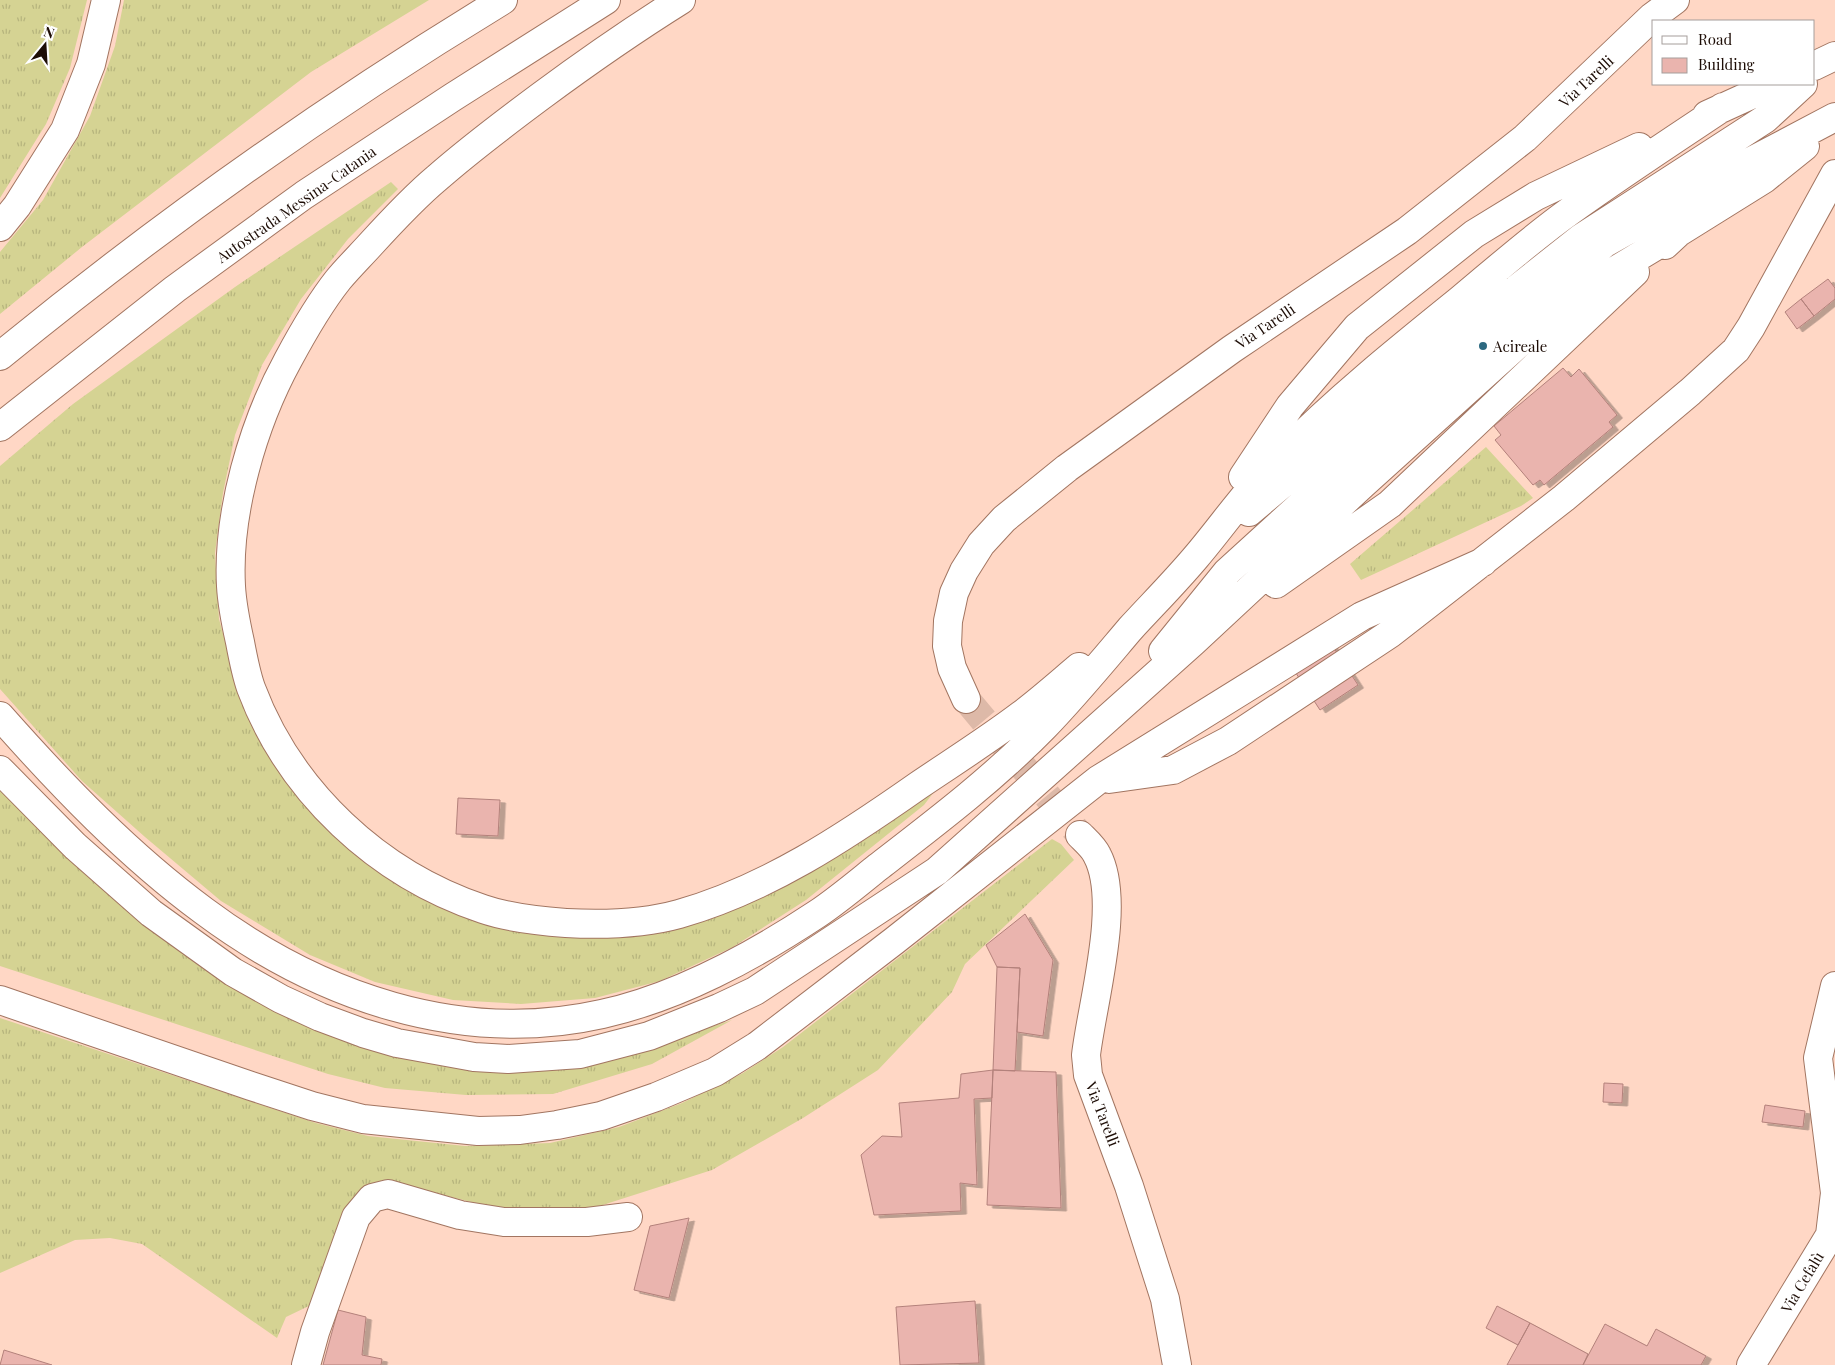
<svg xmlns="http://www.w3.org/2000/svg" width="1835" height="1365" viewBox="0 0 1835 1365" font-family="'Playfair Display',serif">
<style>
.grass{fill:url(#grass-tufts)}
.building{fill:#eab4ae;stroke:#b3817b;filter:url(#shadow)}
.lines{fill:none;stroke-linecap:round;stroke-linejoin:round}
.minor-tunnel{stroke:#ddb9a8;stroke-width:28;stroke-dasharray:28 14;stroke-linecap:butt}
.minor-casing{stroke:#a27561;stroke-width:30}
.highway-casing{stroke:#a27561;stroke-width:30}
.minor{stroke:#fff;stroke-width:28}
.highway{stroke:#fff;stroke-width:28}
.poi-dot{fill:#2c6980;stroke:#fff;stroke-width:2}
.labels{text-anchor:middle;dominant-baseline:central;stroke-width:4;stroke-linejoin:round;paint-order:stroke}
.street-label{font-size:15px;fill:#1d0d06;stroke:#fff}
.poi-label{font-size:15px;fill:#1d0d06;stroke:#fff;text-anchor:start}
</style>
<defs>
<pattern id="grass-tufts" width="24" height="20" patternUnits="userSpaceOnUse" patternTransform="scale(1.25)"><rect width="24" height="20" fill="#d5d393"/><path d="M3 7l-1-3M5 7V3M7 7l1-3M15 17l-1-3M17 17v-4M19 17l1-3" fill="none" stroke="#b6b47d"/></pattern>
<filter id="shadow"><feDropShadow dx="5.5" dy="3" stdDeviation="0" flood-color="#0004"/></filter>
</defs>
<rect width="100%" height="100%" fill="#ffd7c5"/>
<!-- grass -->
<path class="grass" d="M0,0H87L70,68L46,124L0,198Z
M124,0H429L311,72L82,247L0,314V252L43,200L90,116L115,46Z
M391,182L398,189L348,239L301,299L262,365L235,435L223,493L215,553L219,619L236,680L259,729L433,901L670,925L940,784L924,805L806,900L733,947L660,981L595,998L521,1004L453,1000L375,982L310,955L221,901L145,837L82,781L0,689V466L73,404L235,287Z
M1486,447L1533,498L1521,506L1361,580L1350,564Z
M0,787L95,881L392,1053L636,1052L732,1020L652,1064L553,1094L466,1095L385,1088L328,1074L0,966Z
M1052,839L1061,844L1074,860L965,964L952,992L878,1070L803,1118L712,1170L584,1211L504,1210L382,1180L355,1202L313,1304L286,1317L277,1338L142,1244L110,1238L75,1240L0,1273V1018L316,1123L368,1136L465,1146L550,1143L619,1127L682,1103L743,1073L783,1047Z"/>
<!-- building -->
<path class="building" d="M1828,279L1835,288V299L1814,316L1801,299Z
M1801,299L1814,316L1797,329L1785,312Z
M1563,368L1571,377L1579,369L1617,415L1609,422L1613,427L1544,485L1540,480L1533,485L1495,440L1501,435L1494,426Z
M1328,639L1358,685L1320,710L1290,664Z
M458,798L500,800L498,836L456,834Z
M1025,914L1053,960L1043,1036L1017,1032L1020,968L997,967L986,945Z
M997,967L1020,968L1015,1071L993,1070Z
M993,1070L992,1098L974,1099L977,1185L960,1183L961,1211L874,1215L861,1155L882,1136L902,1137L899,1103L959,1098L961,1074Z
M993,1070L1056,1072L1061,1208L987,1205Z
M1604,1083L1623,1084L1622,1103L1603,1102Z
M1765,1105L1805,1111L1803,1127L1762,1122Z
M689,1218L669,1298L634,1290L650,1226Z
M975,1301L979,1363L900,1365L896,1307Z
M1497,1306L1530,1323L1518,1345L1486,1328Z
M338,1310L366,1317L362,1355L382,1359L381,1365H323Z
M1530,1323L1588,1354L1583,1365H1507Z
M1605,1324L1647,1346L1656,1329L1706,1356L1701,1365H1583Z
M4,1350L52,1365H0Z"/>
<g class="lines">
<!-- minor-tunnel -->
<path class="minor-tunnel" d="M966,699L1080,835"/>
<!-- minor casing -->
<g class="minor-casing">
<path id="minor" d="M966,699L952,668L947,646L948,621L954,593L964,571L981,544L1004,519L1067,468L1232,349L1407,231L1525,138L1652,17L1675,0
M1080,835C1086,841 1094,848 1097,855C1122,902 1092,1003 1086,1055L1088,1075L1129,1186L1165,1299L1177,1365
M306,1365L315,1332L356,1217L372,1198L388,1194L460,1215L504,1222H587L628,1217
M1751,1365L1830,1235L1835,1193L1818,1058L1835,986"/>
</g>
<!-- highway casing -->
<g class="highway-casing">
<path id="highway" d="M681,0C633,30 587,62 541,96C506,122 470,149 437,178C413,198 391,222 370,245C360,256 348,268 338,280C319,304 303,332 288,360C253,424 227,513 231,586C232,605 236,624 240,642C243,658 246,674 251,688C290,792 378,874 483,909C509,918 538,921 566,923C603,925 643,924 679,914C767,889 845,837 919,785C953,762 988,740 1021,715C1041,700 1060,683 1079,667
M1814,66L1835,56
M1707,115L1775,84
M0,227L17,206L65,130L91,64L106,0
M1665,245L1679,232L1764,179L1805,146
M0,356C159,226 327,107 503,0
M0,427L175,289L304,195L453,97L606,0
M1243,477L1290,406L1357,327L1474,234L1536,196L1639,147
M1249,512L1466,329L1581,238L1765,119L1803,84
M1276,584L1390,504L1635,272
M1163,651L1227,572L1391,423L1605,243L1725,175L1835,117
M0,716C62,786 128,855 204,911C318,996 460,1046 602,1014C679,997 752,957 817,914C838,900 858,883 878,867C935,823 993,779 1044,727C1074,696 1102,662 1130,629C1152,605 1175,582 1196,557C1224,524 1249,487 1280,457C1336,400 1398,350 1460,300C1496,270 1532,238 1570,211C1620,175 1672,141 1723,107
M0,770L75,846L151,913L233,972L281,999L320,1017L363,1033L397,1043L474,1057L508,1059L580,1054L649,1036L719,1008L755,991L937,871L1193,642L1362,485L1568,299L1679,232
M1109,779L1173,770L1228,741L1391,633L1564,498L1690,392L1736,350L1751,327L1835,174
M0,1000L251,1086L312,1106L363,1119L478,1131L520,1130L557,1125L601,1116L656,1097L715,1072L757,1046L894,941L1098,780L1362,616L1483,562"/>
</g>
<!-- minor -->
<use href="#minor" class="minor"/>
<!-- highway -->
<use href="#highway" class="highway"/>
</g>
<!-- markers -->
<circle class="poi-dot" cx="1483" cy="346" r="5"/>
<g class="labels">
<!-- street labels -->
<g class="street-label">
<text transform="translate(1586 81) rotate(-43)">Via Tarelli</text>
<text transform="translate(296 204) rotate(-35)">Autostrada Messina-Catania</text>
<text transform="translate(1265 326) rotate(-34)">Via Tarelli</text>
<text transform="translate(1103 1114) rotate(69)">Via Tarelli</text>
<text transform="translate(1802 1282) rotate(-59)">Via Cefalù</text>
</g>
<!-- poi labels -->
<g class="poi-label">
<text x="1493" y="346">Acireale</text>
</g>
</g>
<!-- legend -->
<rect x="1652" y="20" width="162" height="65" fill="#ffffff" stroke="#a59e9b"/>
<rect x="1662" y="36" width="25" height="8" fill="#ffffff" stroke="#a59e9b"/>
<text x="1698" y="45" font-size="15" fill="#1d0d06">Road</text>
<rect x="1662" y="58" width="25" height="15" fill="#eab4ae" stroke="#a59e9b"/>
<text x="1698" y="70" font-size="15" fill="#1d0d06">Building</text>
<!-- north arrow -->
<g transform="translate(45 45) rotate(18)" stroke="#ffffff" stroke-width="4" paint-order="stroke">
<path d="M0-4L9 19L0 12L-9 19Z" fill="#1d0d06"/>
<text y="-8" font-size="14" font-weight="bold" text-anchor="middle" fill="#1d0d06">N</text>
</g>
</svg>
